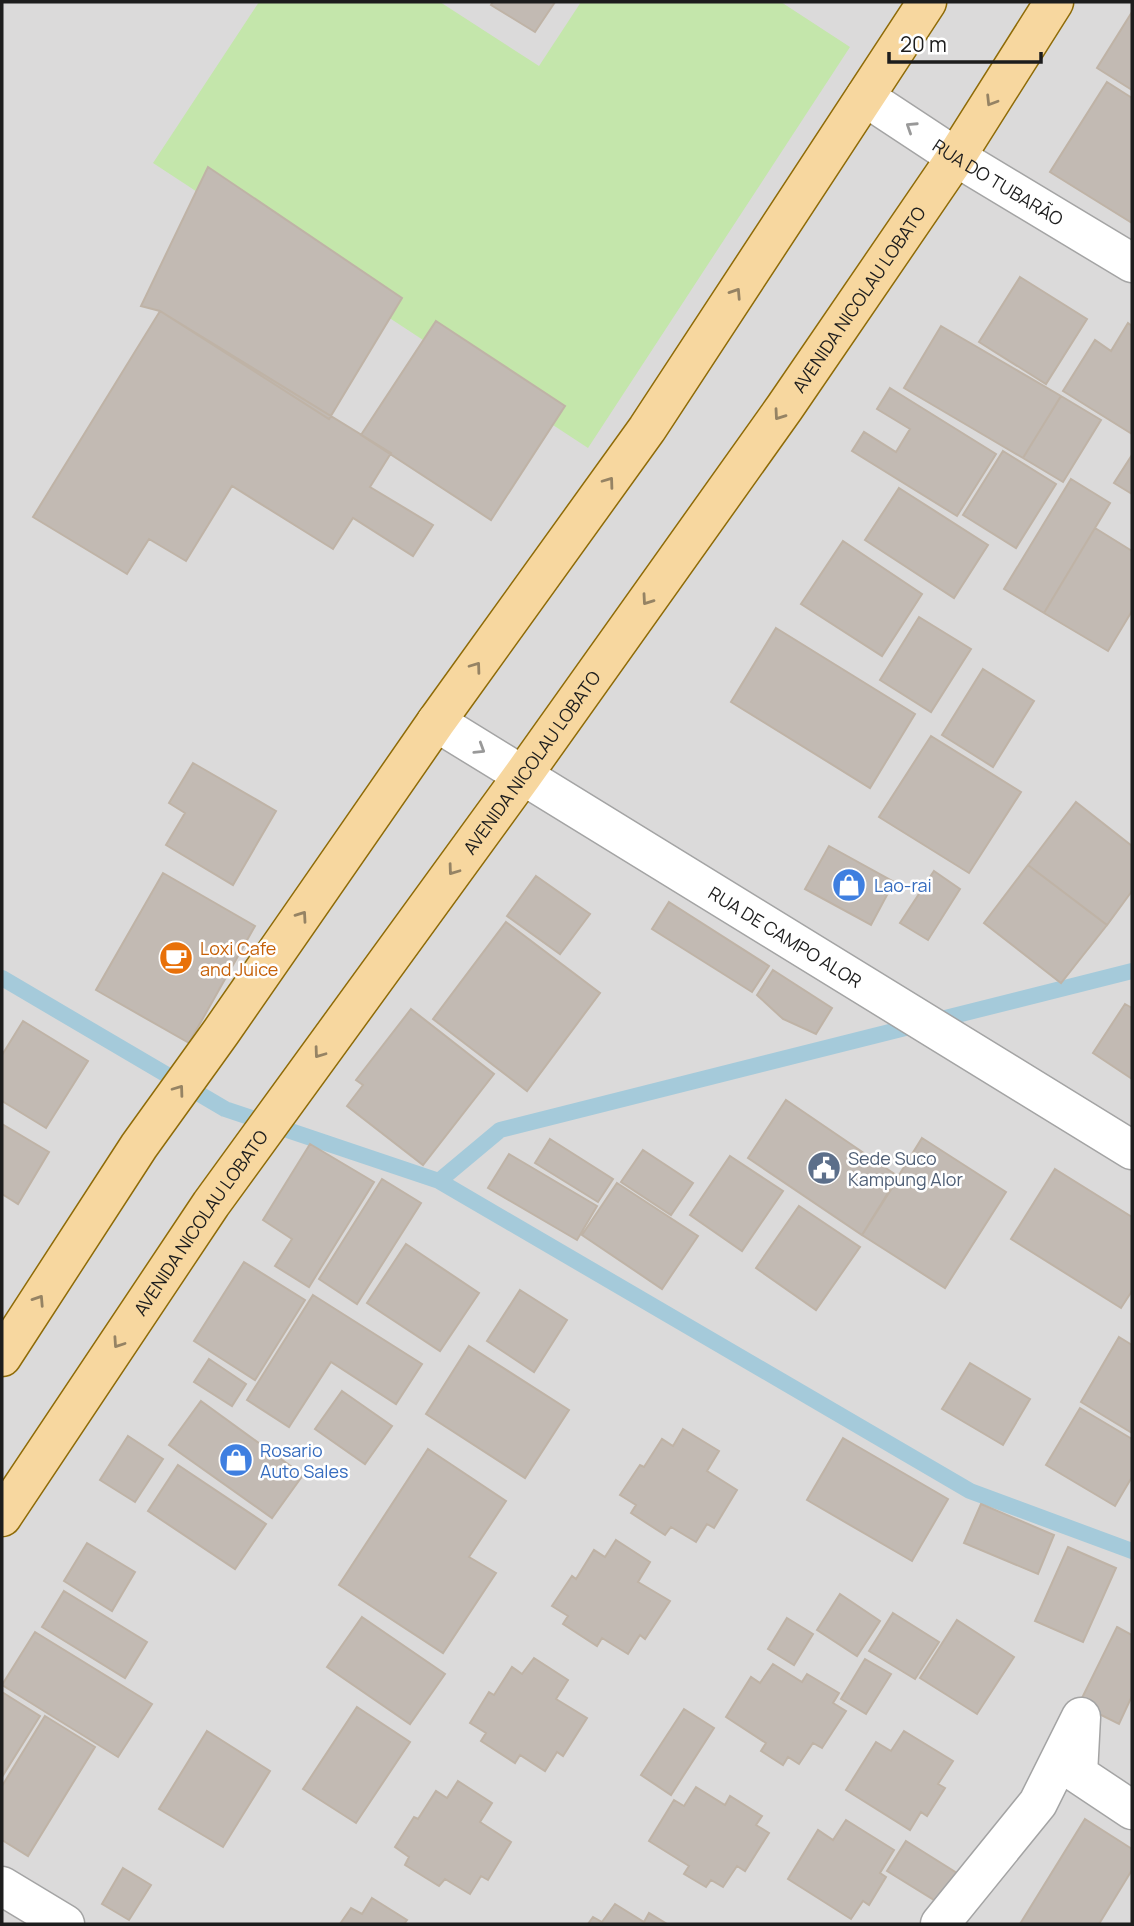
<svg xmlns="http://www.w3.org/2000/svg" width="1134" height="1926" viewBox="0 0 1134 1926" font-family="Manrope,sans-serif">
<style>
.residential{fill:#dbdada}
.grass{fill:#c4e6ab}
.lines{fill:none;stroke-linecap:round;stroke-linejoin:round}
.stream{stroke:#a5cada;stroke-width:16}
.building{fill:#c2bab3;stroke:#bfb3a6;stroke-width:2}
.minor-casing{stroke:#a4a4a4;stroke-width:41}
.tertiary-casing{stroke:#a4a4a4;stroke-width:41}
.primary-casing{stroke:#8f6b07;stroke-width:41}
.minor{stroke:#fff;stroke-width:38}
.tertiary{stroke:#fff;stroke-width:38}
.primary{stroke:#f7d79f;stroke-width:38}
.oneway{stroke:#958364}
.oneway2{stroke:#999}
.labels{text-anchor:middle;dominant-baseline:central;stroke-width:5;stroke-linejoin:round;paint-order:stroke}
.street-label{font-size:18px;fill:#1d1d1d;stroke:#fff}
.shop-label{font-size:18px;fill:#366cbe;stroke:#fff;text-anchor:start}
.food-label{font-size:18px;fill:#c56008;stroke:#fff;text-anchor:start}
.service-label{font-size:18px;fill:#4e5e75;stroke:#fff;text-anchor:start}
</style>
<rect width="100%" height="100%" fill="#eeebe3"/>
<!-- residential -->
<path class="residential" d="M2,2H1132V1924H2Z"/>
<!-- grass -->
<path class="grass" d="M259,2H440L539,66L581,2H781L850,47L588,448L153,163Z"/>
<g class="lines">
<!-- stream -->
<path class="stream" d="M2,978L225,1109L439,1181L970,1491L1132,1551
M439,1181L500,1130L1132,971"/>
</g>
<!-- building -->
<path class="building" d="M493,2H555L535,32L491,5Z
M1132,12V90L1097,68Z
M1107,82L1132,98V223L1050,172Z
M208,167L402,298L329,419L160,311L141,306Z
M1020,277L1087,319L1046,384L979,342Z
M160,311L391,453L370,487L433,525L413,556L353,518L333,549L232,486L186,561L149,539L127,574L33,517Z
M436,321L565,406L491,520L361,435Z
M1128,323L1132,326V434L1063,391L1095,340L1111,351Z
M941,326L1061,396L1023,458L904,388Z
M890,388L996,454L957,516L852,451L864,432L896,452L910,429L877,409Z
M1061,396L1101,420L1063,482L1023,458Z
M1003,451L1056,484L1016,548L963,515Z
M1132,455V494L1114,483Z
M1071,479L1110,503L1044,613L1004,589Z
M899,488L988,545L954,598L865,540Z
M1095,528L1132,551V611L1108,651L1044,613Z
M843,541L922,594L882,656L801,604Z
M919,617L971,649L931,712L880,680Z
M776,628L915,714L870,788L731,702Z
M983,669L1034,701L993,767L942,735Z
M931,736L1021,792L969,873L879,817Z
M193,763L276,811L233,885L166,845L185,813L169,803Z
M1076,802L1132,846V891L1107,925L1028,865Z
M829,846L894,882L871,925L805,889Z
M1028,865L1107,925L1061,983L984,923Z
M934,871L960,889L928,940L900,923Z
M163,873L255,926L189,1043L96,990Z
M536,876L590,914L560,954L507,916Z
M669,902L769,966L752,992L652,929Z
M506,922L600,993L527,1091L433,1019Z
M773,970L832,1008L816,1034L783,1019L757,995Z
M1125,1004L1132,1008V1079L1093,1053Z
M411,1009L494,1074L423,1165L347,1106L363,1085L356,1080Z
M23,1021L88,1061L46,1128L2,1101V1055Z
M786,1100L899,1177L862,1235L748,1158Z
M2,1124L49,1152L18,1204L2,1194Z
M922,1138L1006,1192L945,1288L862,1235Z
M550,1139L613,1179L598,1202L535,1163Z
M310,1144L374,1182L309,1287L275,1266L292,1239L263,1220Z
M643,1150L693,1183L671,1215L621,1182Z
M509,1154L597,1206L577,1240L488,1188Z
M730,1156L783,1191L742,1251L690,1215Z
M1055,1169L1132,1217V1291L1121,1308L1011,1239Z
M382,1179L421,1203L357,1304L319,1279Z
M617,1183L698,1236L662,1289L582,1235Z
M799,1206L860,1247L816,1310L756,1268Z
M406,1244L479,1293L440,1351L367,1303Z
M244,1262L305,1300L255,1380L194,1341Z
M520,1290L567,1320L534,1372L487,1341Z
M313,1295L422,1364L396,1404L331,1362L289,1427L247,1400Z
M1119,1337L1132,1345V1433L1081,1402Z
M469,1346L569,1410L525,1478L426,1414Z
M209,1359L246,1384L232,1406L194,1382Z
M970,1363L1030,1399L1003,1445L942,1409Z
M342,1391L392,1426L365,1464L315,1429Z
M201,1401L303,1475L272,1518L169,1445Z
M1080,1408L1132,1439V1477L1115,1506L1046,1465Z
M683,1429L719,1451L707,1471L737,1490L714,1528L707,1524L696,1542L671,1527L665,1535L631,1513L636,1505L620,1495L640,1465L644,1467L662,1439L673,1446Z
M128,1436L163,1459L135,1502L100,1480Z
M843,1438L948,1499L912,1561L807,1500Z
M428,1449L506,1501L469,1557L496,1573L443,1653L339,1585Z
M178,1465L266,1524L235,1569L148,1511Z
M981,1504L1054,1535L1038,1574L964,1543Z
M616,1540L650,1562L638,1582L670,1601L645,1639L640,1635L628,1654L602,1638L597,1646L563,1624L568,1616L552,1606L572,1576L576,1579L594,1550L605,1557Z
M87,1543L135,1572L112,1611L64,1581Z
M1068,1547L1116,1568L1083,1642L1035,1621Z
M64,1591L147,1642L125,1678L42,1627Z
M840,1594L880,1621L857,1656L817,1630Z
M893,1613L939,1642L915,1679L869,1651Z
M362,1617L445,1674L410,1724L327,1667Z
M787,1618L813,1634L794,1665L768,1649Z
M957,1620L1014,1657L977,1714L920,1678Z
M1117,1627L1132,1635V1696L1119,1724L1079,1704Z
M35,1632L152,1704L118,1757L2,1685Z
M534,1658L568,1680L556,1699L587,1718L563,1756L557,1752L545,1771L520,1755L515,1763L481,1741L486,1733L470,1723L489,1692L494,1695L512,1667L522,1674Z
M865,1659L891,1674L866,1714L841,1699Z
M773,1664L802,1682L807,1674L839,1693L833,1703L846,1711L822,1748L813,1743L799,1764L788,1757L783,1765L761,1751L766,1743L726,1717L751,1677L760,1683Z
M2,1692L40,1716L2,1777Z
M357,1707L410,1742L356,1823L303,1789Z
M684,1709L714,1728L671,1795L641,1775Z
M45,1716L95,1747L28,1856L2,1840V1786Z
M207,1731L270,1771L223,1847L159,1809Z
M904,1731L953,1761L938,1784L945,1788L927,1816L921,1812L910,1830L846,1790L876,1742L891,1751Z
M458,1781L492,1803L480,1822L511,1842L488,1880L481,1876L470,1894L445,1879L439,1886L405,1865L409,1857L395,1847L414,1817L418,1819L436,1791L447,1798Z
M696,1787L725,1805L730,1796L762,1816L756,1825L769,1833L745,1871L737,1866L723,1887L711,1880L706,1887L684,1874L689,1866L649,1841L674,1800L684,1806Z
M1085,1819L1132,1849V1870L1099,1924H1020Z
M846,1820L894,1850L880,1873L886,1877L869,1905L863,1901L851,1919L788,1879L818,1830L833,1840Z
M906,1841L957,1873L939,1903L887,1871Z
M123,1868L151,1885L129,1920L102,1904Z
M372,1898L407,1920L404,1924H340L351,1908L362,1914Z
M615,1904L644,1922L649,1913L667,1924H588L593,1917L602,1922Z"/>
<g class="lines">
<!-- minor casing -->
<g class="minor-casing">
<path id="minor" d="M940,1924L1038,1803L1081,1717L1078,1774L1132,1810"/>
</g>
<!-- tertiary casing -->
<g class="tertiary-casing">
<g id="tertiary">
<path id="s1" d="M865,97L956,157L1132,263"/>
<path id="s2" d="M436,722L1132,1150"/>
<path d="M2,1886L65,1924"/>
</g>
</g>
<!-- primary casing -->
<g class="primary-casing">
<g id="primary">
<path d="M2,1357L139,1146L221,1032L436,722L647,429L927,2"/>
<path id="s3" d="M2,1517L211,1204L523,775L785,407L956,157L1054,2"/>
</g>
</g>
<!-- minor -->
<use href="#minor" class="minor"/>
<!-- tertiary -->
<use href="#tertiary" class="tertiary"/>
<!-- primary -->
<use href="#primary" class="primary"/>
</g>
<!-- one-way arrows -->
<defs><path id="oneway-chevron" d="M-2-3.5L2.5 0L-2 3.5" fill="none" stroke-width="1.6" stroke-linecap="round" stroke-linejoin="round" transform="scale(1.75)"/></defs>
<g class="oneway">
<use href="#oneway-chevron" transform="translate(991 101) rotate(122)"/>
<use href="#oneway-chevron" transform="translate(736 293) rotate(-57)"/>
<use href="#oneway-chevron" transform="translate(779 415) rotate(125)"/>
<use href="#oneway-chevron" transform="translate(609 482) rotate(-54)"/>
<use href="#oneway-chevron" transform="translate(647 600) rotate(125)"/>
<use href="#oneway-chevron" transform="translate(476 667) rotate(-54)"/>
<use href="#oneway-chevron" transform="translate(453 870) rotate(126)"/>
<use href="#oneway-chevron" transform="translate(302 916) rotate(-55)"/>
<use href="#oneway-chevron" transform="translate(319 1053) rotate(126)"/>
<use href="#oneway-chevron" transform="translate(179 1090) rotate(-54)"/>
<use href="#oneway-chevron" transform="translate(39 1300) rotate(-57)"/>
<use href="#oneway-chevron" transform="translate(118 1343) rotate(124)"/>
</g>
<g class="oneway2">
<use href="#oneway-chevron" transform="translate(911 127) rotate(-147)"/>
<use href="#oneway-chevron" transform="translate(480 749) rotate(32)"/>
</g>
<!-- icons -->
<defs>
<g id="shop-disc" transform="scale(1.75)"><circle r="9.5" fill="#3f7fe0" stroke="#fff"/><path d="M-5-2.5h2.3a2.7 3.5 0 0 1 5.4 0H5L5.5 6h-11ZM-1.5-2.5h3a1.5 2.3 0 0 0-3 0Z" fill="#fff"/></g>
<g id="cafe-disc" transform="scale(1.75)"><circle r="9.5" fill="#e8710a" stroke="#fff"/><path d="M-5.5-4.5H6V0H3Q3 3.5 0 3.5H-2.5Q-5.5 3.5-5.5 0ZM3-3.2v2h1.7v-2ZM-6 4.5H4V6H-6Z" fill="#fff"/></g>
<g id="civic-disc" transform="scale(1.75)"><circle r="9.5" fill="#5c6f8a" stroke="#fff"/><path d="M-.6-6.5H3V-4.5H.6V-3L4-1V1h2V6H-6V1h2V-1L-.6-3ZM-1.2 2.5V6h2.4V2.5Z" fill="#fff"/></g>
</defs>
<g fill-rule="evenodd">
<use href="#shop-disc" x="849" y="885"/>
<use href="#cafe-disc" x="176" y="958"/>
<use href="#civic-disc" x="824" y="1168"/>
<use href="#shop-disc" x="236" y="1460"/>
</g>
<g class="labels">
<!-- street labels -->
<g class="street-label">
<text stroke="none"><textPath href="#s1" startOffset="158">RUA DO TUBARÃO</textPath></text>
<text stroke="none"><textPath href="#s3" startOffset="1489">AVENIDA NICOLAU LOBATO</textPath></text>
<text stroke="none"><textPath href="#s3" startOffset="922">AVENIDA NICOLAU LOBATO</textPath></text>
<text stroke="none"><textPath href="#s2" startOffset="410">RUA DE CAMPO ALOR</textPath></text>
<text stroke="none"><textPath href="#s3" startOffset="355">AVENIDA NICOLAU LOBATO</textPath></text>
</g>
<!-- shop labels -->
<g class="shop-label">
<text x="874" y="885">Lao-rai</text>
<text x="260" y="1450">Rosario<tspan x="260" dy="21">Auto Sales</tspan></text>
</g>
<!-- food labels -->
<g class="food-label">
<text x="200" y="948">Loxi Cafe<tspan x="200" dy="21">and Juice</tspan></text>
</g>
<!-- service labels -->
<g class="service-label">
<text x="848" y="1158">Sede Suco<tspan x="848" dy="21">Kampung Alor</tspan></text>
</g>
</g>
<!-- border -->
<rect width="1134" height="1926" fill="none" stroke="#1d1d1d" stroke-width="7"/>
<!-- scale -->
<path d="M889 52v10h152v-10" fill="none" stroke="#1d1d1d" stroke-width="3.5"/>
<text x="900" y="52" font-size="21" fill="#1d1d1d" stroke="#ffffff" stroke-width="5" paint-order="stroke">20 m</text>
</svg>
